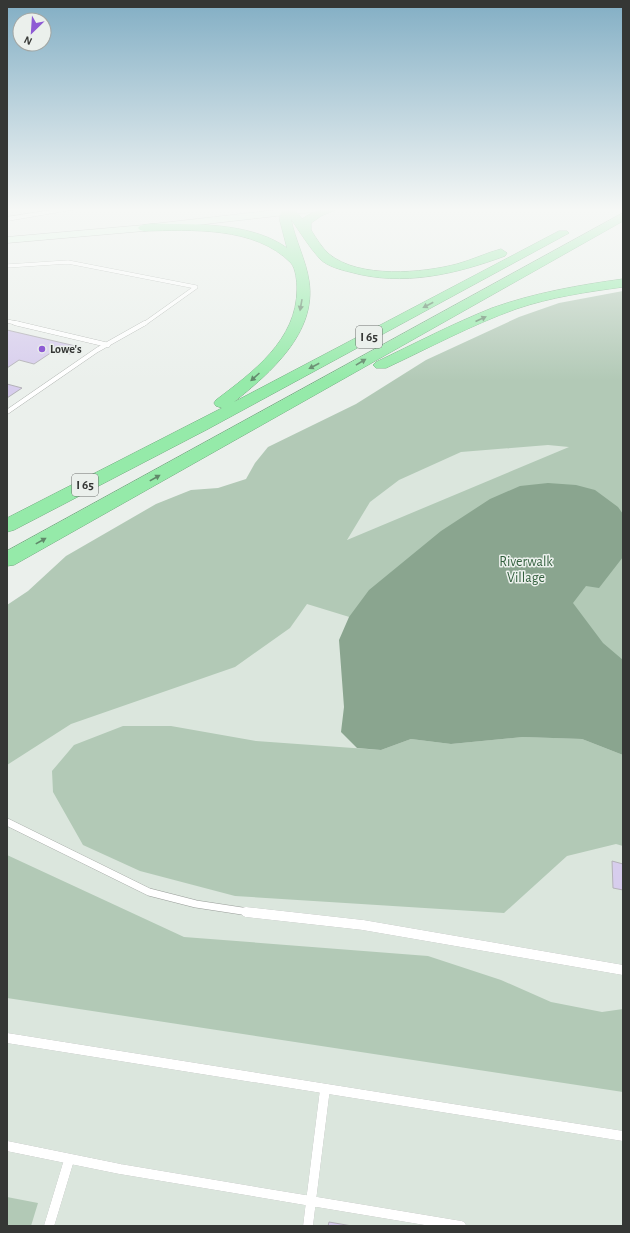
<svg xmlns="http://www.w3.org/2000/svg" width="630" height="1233" viewBox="0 0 630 1233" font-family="'Alegreya Sans',sans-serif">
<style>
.built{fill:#dbe6dd}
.green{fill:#b2c9b6;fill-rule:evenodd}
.water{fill:#8aa58f}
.building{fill:#d7cded;stroke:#b4b2b8}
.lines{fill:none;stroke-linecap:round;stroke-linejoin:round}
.service-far3-casing{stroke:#989d99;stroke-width:4}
.service-far2-casing{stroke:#989d99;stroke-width:5}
.service-far1-casing{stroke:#989d99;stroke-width:8}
.service-casing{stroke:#989d99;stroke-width:10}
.minor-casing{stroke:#989d99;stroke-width:1}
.secondary-casing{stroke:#989d99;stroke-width:1}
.motorway-casing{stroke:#73ab80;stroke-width:1}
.service-far3{stroke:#fff;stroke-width:3.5}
.service-far2{stroke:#fff;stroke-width:4.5}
.service-far1{stroke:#fff;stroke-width:7}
.service{stroke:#fff;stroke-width:10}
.minor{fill:#fff;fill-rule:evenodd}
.secondary{fill:#dff9e5;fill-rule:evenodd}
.motorway{fill:#95eaa9;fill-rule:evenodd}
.oneway{fill:#608869}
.poi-dot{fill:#8e5bd4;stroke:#ebf0ec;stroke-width:1.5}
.labels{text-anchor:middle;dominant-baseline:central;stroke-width:3;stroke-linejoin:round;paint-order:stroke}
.far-poi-label{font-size:12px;font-weight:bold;fill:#353735;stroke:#ebf0ec;text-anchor:start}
.shield{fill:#ebf0ec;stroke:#6c6e6c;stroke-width:1}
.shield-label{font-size:13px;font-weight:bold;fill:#353735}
.park-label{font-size:14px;fill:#325f3d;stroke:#ebf0ec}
</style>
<rect width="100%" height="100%" fill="#ebf0ec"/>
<!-- built -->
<path class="built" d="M623,376V1226H7V675L130,581Z"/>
<!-- green -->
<path class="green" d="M623,291V701L307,604L290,628L235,667L71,724L7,765V605L28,591L66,556L156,504L191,490L218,488L246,479L255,463L268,447L356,404L426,360L519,317L559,303ZM548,445L569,447L347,540L370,502L399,480L461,452Z
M123,726H171L256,741L381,750L411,739L451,744L523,737L582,739L623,755V846L616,844L567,856L504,913L235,896L140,871L83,845L53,792L52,771L74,745Z
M7,855L184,937L428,956L501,980L551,1002L602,1012L623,1009V1092L7,998Z
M7,1197L38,1203L31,1226H7Z"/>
<!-- water -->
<path class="water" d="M548,483L576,485L595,490L618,507L623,514V557L599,588L586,586L573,603L603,643L623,660V755L582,739L523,737L451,744L411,739L381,750L357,748L341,732L344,707L339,640L349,617L369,590L441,531L490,499L520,486Z"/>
<!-- building -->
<path class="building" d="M7,330L80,347L70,354L55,350L34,364L19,360L7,368Z
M7,384L22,388L7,398Z
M612,861L623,864V890L613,888Z
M329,1222L352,1226H328Z"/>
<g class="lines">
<!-- service-far3 casing -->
<g class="service-far3-casing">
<path id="service-far3" d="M7,266L68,262L196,287L144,324
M7,321L20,324"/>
</g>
<!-- service-far2 casing -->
<g class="service-far2-casing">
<path id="service-far2" d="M15,323L108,345
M7,412L97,350L145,323"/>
</g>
<!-- service-far1 casing -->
<g class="service-far1-casing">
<path id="service-far1" d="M7,822L149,892L196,904L255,913"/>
</g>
<!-- service casing -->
<g class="service-casing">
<path id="service" d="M246,912L363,925L623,970
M7,1038L623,1136
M7,1146L120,1169L311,1201L325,1089
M49,1226L69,1160
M308,1226L311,1201L461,1226"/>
</g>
<!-- minor casing -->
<g class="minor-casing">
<path id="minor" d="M65,208H83L7,221V217Z"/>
</g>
<!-- secondary casing -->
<g class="secondary-casing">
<path id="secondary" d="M294,208H325L321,211L144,231L7,243V237L144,225Z"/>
</g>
<!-- motorway casing -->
<g class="motorway-casing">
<path id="motorway" d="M281,208H294L302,219C315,210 324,208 340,208L321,216L311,223V230C316,238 322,248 329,254C359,279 423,273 457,264C472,260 486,253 501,249L507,253L505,256C456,274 403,287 350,272C341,270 327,266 320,259C309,247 300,232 291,219C295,240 306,260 309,281C317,333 270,373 234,402L559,231H567L569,233L208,429L14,530L7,532V518L222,408L216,406L214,403L216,400C253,372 297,340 297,289C297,282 296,269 291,263C255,226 191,230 144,231L140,230L138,228L140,226C149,223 159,224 168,224C206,224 255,225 287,248L280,221Z
M623,213V221L14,565L7,566V551Z
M623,279V287C587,292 551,297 516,309C471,325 429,348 386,368H376L373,365L376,362C414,344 452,324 492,308C534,293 579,285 623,279Z"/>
</g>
<!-- service-far3 -->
<use href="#service-far3" class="service-far3"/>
<!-- service-far2 -->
<use href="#service-far2" class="service-far2"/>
<!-- service-far1 -->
<use href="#service-far1" class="service-far1"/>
<!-- service -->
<use href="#service" class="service"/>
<!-- minor -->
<use href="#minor" class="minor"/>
<!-- secondary -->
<use href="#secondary" class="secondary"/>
<!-- motorway -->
<use href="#motorway" class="motorway"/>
</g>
<!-- one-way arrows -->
<defs><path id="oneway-solid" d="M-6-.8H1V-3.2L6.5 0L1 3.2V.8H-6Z"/></defs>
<g class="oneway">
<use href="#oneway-solid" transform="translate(301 305) rotate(100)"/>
<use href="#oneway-solid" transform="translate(428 305) rotate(152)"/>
<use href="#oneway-solid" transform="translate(481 319) rotate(-24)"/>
<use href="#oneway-solid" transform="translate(361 362) rotate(-31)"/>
<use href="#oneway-solid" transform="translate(314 366) rotate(152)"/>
<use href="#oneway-solid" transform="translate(255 377) rotate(138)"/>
<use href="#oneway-solid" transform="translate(155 478) rotate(-29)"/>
<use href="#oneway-solid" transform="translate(41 541) rotate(-29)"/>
</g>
<!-- sky -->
<linearGradient id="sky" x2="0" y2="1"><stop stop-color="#82aec4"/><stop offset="0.55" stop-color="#f6f8f6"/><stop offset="1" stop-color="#f6f8f6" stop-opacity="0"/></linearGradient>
<rect width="630" height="381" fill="url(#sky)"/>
<!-- markers -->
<circle class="poi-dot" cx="42" cy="349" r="4"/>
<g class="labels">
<!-- far-poi labels -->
<g class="far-poi-label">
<text x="50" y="349">Lowe's</text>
</g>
<!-- shield labels -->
<g class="shield">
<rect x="356" y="326" width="26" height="22" rx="3"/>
<rect x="72" y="474" width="26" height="22" rx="3"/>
</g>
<g class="shield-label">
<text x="369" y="337">I 65</text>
<text x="85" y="485">I 65</text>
</g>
<!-- park labels -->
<g class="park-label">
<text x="526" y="562">Riverwalk<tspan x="526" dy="16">Village</tspan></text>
</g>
</g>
<!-- border -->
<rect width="630" height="1233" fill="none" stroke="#353735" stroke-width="16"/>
<!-- north arrow -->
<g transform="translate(32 32) rotate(205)"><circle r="19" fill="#ebf0ec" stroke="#a2a6a3"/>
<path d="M0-3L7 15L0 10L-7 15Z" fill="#8e5bd4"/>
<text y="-6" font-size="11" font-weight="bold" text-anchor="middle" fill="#353735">N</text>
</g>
</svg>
